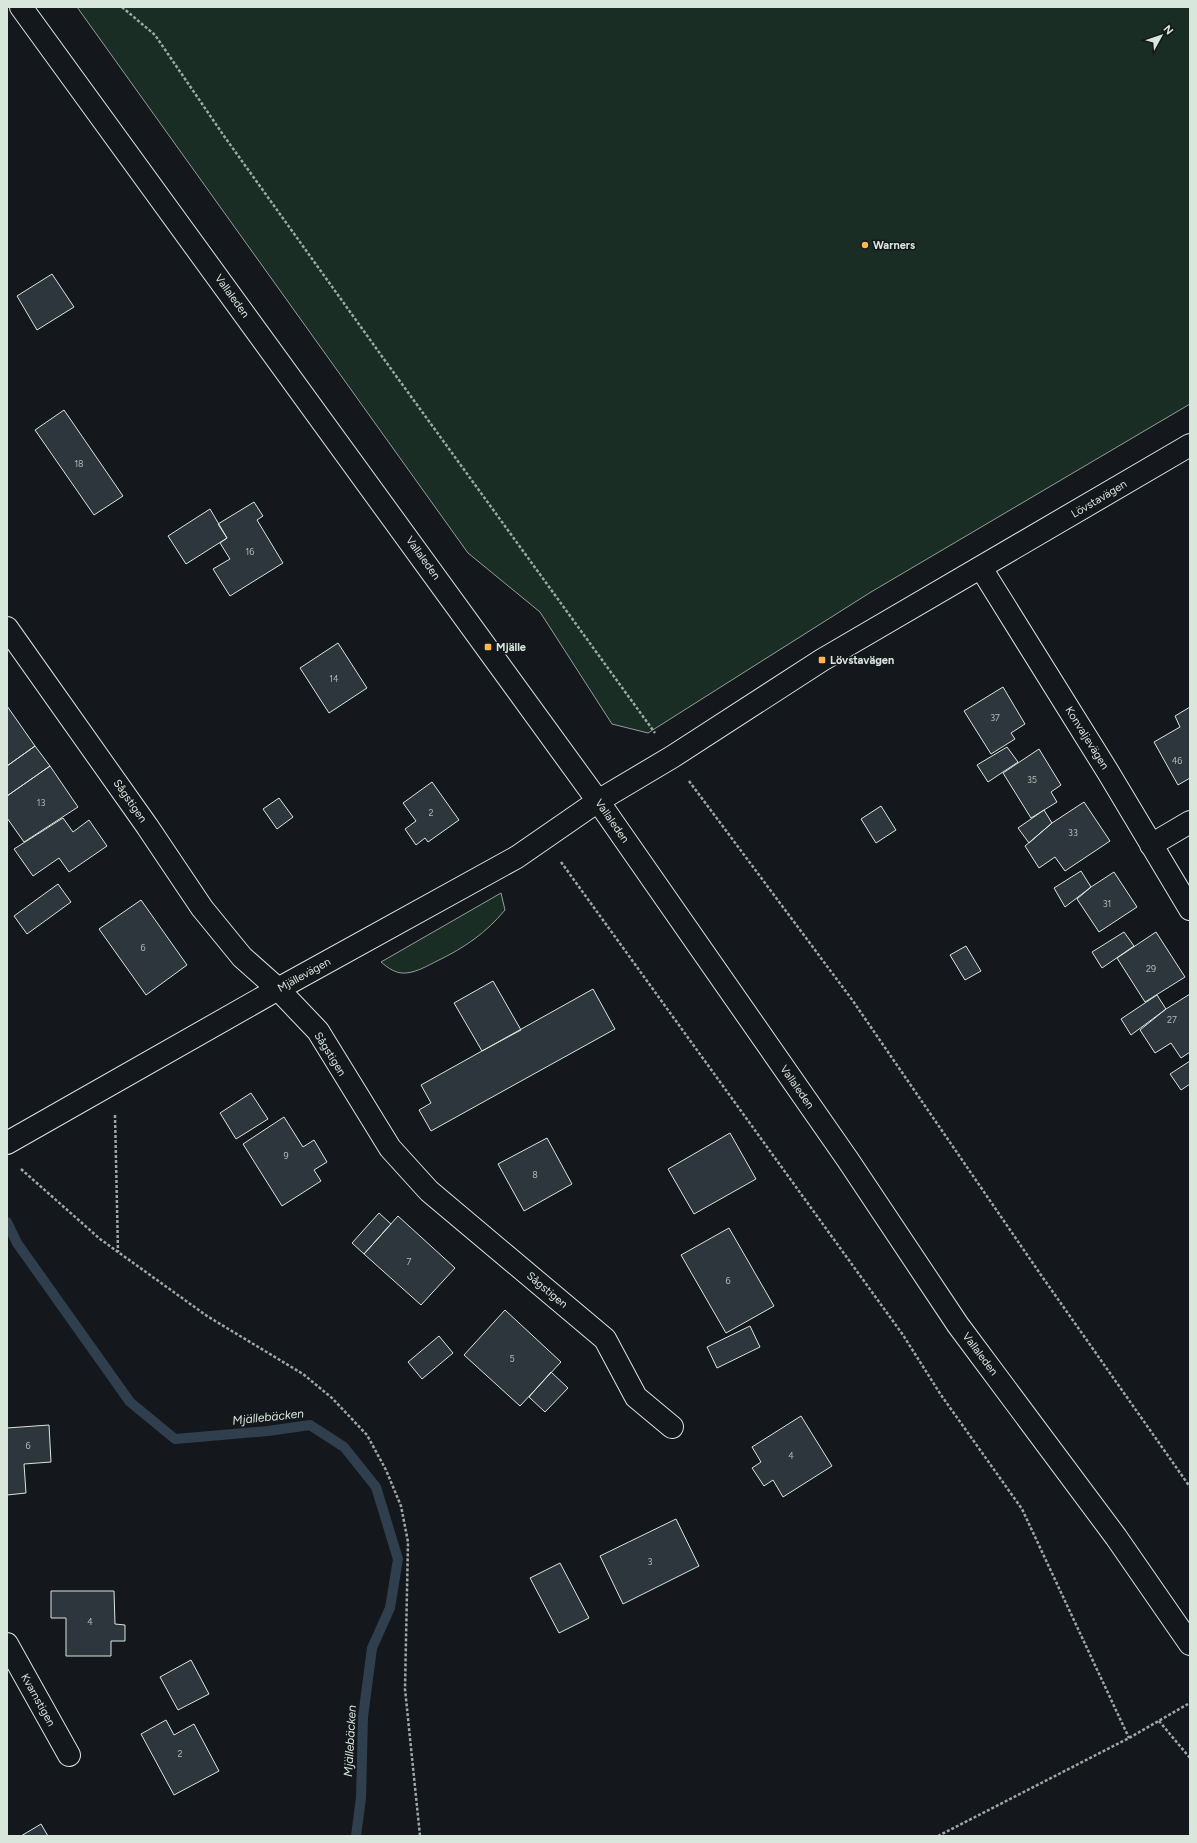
<svg xmlns="http://www.w3.org/2000/svg" width="1197" height="1843" viewBox="0 0 1197 1843" font-family="Figtree,sans-serif">
<style>
.green{fill:#1a2d24;stroke:#939e99}
.lines{fill:none;stroke-linecap:round;stroke-linejoin:round}
.stream{stroke:#2f3f4d;stroke-width:10}
.building{fill:#2c363c;stroke:#d8e6dc}
.street-casing{stroke:#d8e6dc;stroke-width:24}
.secondary-casing{stroke:#d8e6dc;stroke-width:24}
.path{stroke:#9da8a2;stroke-width:2.5;stroke-dasharray:3 2;stroke-linecap:butt}
.street{stroke:#14181c;stroke-width:22}
.secondary{stroke:#14181c;stroke-width:22}
.poi-dot{fill:#ffb74d;stroke:#14181c;stroke-width:1.5}
.labels{text-anchor:middle;dominant-baseline:central;stroke-width:3;stroke-linejoin:round;paint-order:stroke}
.number-label{font-size:9px;fill:#adbab4}
.poi-label{font-size:11px;font-weight:bold;fill:#d8e6dc;stroke:#14181c;text-anchor:start}
.street-label{font-size:11px;fill:#d8e6dc;stroke:#14181c}
.water-label{font-size:12px;font-style:italic;fill:#d8e6dc;stroke:#14181c}
</style>
<rect width="100%" height="100%" fill="#14181c"/>
<!-- green -->
<path class="green" d="M77,7H1190V404L871,592L648,733L612,724L540,612L468,553Z
M501,893L505,910C486,933 464,948 437,961C427,966 417,972 406,973C396,974 388,968 381,962Z"/>
<g class="lines">
<!-- stream -->
<path class="stream" d="M7,1222L17,1243L130,1402L175,1439L268,1431L310,1425L344,1447L376,1487L398,1559L390,1608L372,1648L363,1717L361,1798L356,1836"/>
</g>
<!-- building -->
<path class="building" d="M52,274L74,307L37,330L17,296Z
M64,410L123,496L94,515L35,430Z
M254,502L263,516L257,520L283,563L230,596L213,569L230,559L220,543L227,538L218,524Z
M210,509L227,538L186,564L168,536Z
M338,643L367,688L329,713L300,668Z
M1003,687L1025,724L1011,733L1015,739L991,754L964,711Z
M7,706L35,746L7,766Z
M1190,707V778L1178,785L1154,742L1180,727L1175,716Z
M35,746L50,766L7,796V766Z
M1007,747L1018,762L988,782L977,765Z
M1039,749L1061,785L1051,792L1057,802L1031,818L1003,773Z
M50,766L78,807L24,842L7,818V796Z
M432,782L459,820L428,842L425,838L416,845L405,829L416,821L403,803Z
M279,798L293,817L277,829L263,809Z
M1084,802L1110,841L1065,871L1055,857L1039,868L1025,846L1052,823Z
M881,806L896,830L876,843L861,819Z
M1044,810L1052,823L1029,843L1018,828Z
M63,818L73,832L89,820L107,846L69,872L59,858L33,876L14,849Z
M1081,871L1091,887L1065,907L1054,888Z
M1114,872L1137,907L1099,932L1077,899L1091,887Z
M58,884L71,902L27,934L14,916Z
M141,900L187,965L146,995L99,929Z
M1124,932L1134,946L1102,968L1092,952Z
M1156,932L1185,977L1145,1002L1117,958Z
M966,946L981,971L965,980L950,955Z
M493,981L521,1030L482,1051L454,1003Z
M593,989L615,1029L431,1131L419,1110L431,1103L421,1085Z
M1190,994V1052L1181,1058L1171,1043L1155,1053L1140,1030L1166,1009Z
M1157,995L1166,1009L1131,1035L1121,1019Z
M1190,1061V1084L1181,1090L1170,1074Z
M251,1093L268,1119L236,1139L220,1113Z
M284,1117L303,1147L314,1140L327,1162L314,1170L321,1181L282,1206L243,1144Z
M730,1133L756,1179L694,1214L668,1169Z
M547,1138L572,1184L524,1211L498,1164Z
M379,1213L391,1224L364,1254L352,1243Z
M398,1216L455,1268L421,1305L364,1254Z
M729,1228L774,1306L726,1333L681,1255Z
M505,1310L561,1362L520,1406L464,1355Z
M750,1326L760,1347L717,1368L707,1347Z
M439,1336L453,1353L422,1379L408,1362Z
M551,1372L568,1388L545,1412L529,1397Z
M801,1416L832,1466L783,1497L773,1480L764,1486L752,1468L761,1462L752,1447Z
M49,1425L51,1462L24,1464L26,1493L7,1495V1428Z
M676,1519L699,1566L623,1604L600,1556Z
M560,1563L589,1618L559,1633L530,1578Z
M51,1591H114L115,1624L125,1625V1641H111V1656H66V1618H51Z
M191,1660L209,1694L178,1710L160,1677Z
M166,1720L174,1735L194,1724L219,1771L174,1795L141,1734Z
M41,1824L48,1836H21Z"/>
<g class="lines">
<!-- street casing -->
<g class="street-casing">
<path id="street" d="M981,568L1108,772L1190,909
M7,628L147,826L202,908L242,957L278,989L318,1031L390,1148L429,1191L605,1339L636,1397L672,1427
M598,801L672,757L822,660L1190,445
M1151,845L1190,822
M7,1644L69,1755"/>
</g>
<!-- secondary casing -->
<g class="secondary-casing">
<path id="secondary" d="M21,7L598,801L848,1160L958,1325L1116,1537L1190,1644
M7,1143L278,989L517,857L598,801"/>
</g>
<!-- path -->
<path class="path" d="M122,7L155,35L224,136L386,362L655,733
M689,781L853,1001L1041,1275L1190,1487
M561,862L903,1335L941,1395L1022,1509L1129,1738
M115,1115L118,1252
M21,1169L100,1239L207,1316L303,1374L332,1398L367,1435L386,1470L401,1506L408,1542L405,1689L420,1836
M1159,1721L1190,1758
M938,1836L1129,1738L1188,1704"/>
<!-- street -->
<use href="#street" class="street"/>
<!-- secondary -->
<use href="#secondary" class="secondary"/>
</g>
<!-- markers -->
<g class="poi-dot">
<circle cx="865" cy="245" r="4"/>
<rect x="484" y="643" width="8" height="8" rx="2"/>
<rect x="818" y="656" width="8" height="8" rx="2"/>
</g>
<g class="labels">
<!-- number labels -->
<g class="number-label">
<text x="79" y="463">18</text>
<text x="250" y="551">16</text>
<text x="334" y="678">14</text>
<text x="995" y="717">37</text>
<text x="1177" y="760">46</text>
<text x="1032" y="779">35</text>
<text x="41" y="802">13</text>
<text x="431" y="812">2</text>
<text x="1073" y="832">33</text>
<text x="1107" y="903">31</text>
<text x="143" y="947">6</text>
<text x="1151" y="968">29</text>
<text x="1172" y="1019">27</text>
<text x="286" y="1155">9</text>
<text x="535" y="1174">8</text>
<text x="409" y="1261">7</text>
<text x="728" y="1280">6</text>
<text x="512" y="1358">5</text>
<text x="28" y="1445">6</text>
<text x="791" y="1455">4</text>
<text x="650" y="1561">3</text>
<text x="90" y="1621">4</text>
<text x="180" y="1753">2</text>
</g>
<!-- poi labels -->
<g class="poi-label">
<text x="873" y="245">Warners</text>
<text x="496" y="647">Mjälle</text>
<text x="830" y="660">Lövstavägen</text>
</g>
<!-- street labels -->
<g class="street-label">
<text transform="translate(232 296) rotate(54)">Vallaleden</text>
<text transform="translate(1099 499) rotate(-31)">Lövstavägen</text>
<text transform="translate(423 558) rotate(54)">Vallaleden</text>
<text transform="translate(1087 738) rotate(58)">Konvaljevägen</text>
<text transform="translate(130 801) rotate(55)">Sågstigen</text>
<text transform="translate(612 821) rotate(55)">Vallaleden</text>
<text transform="translate(304 975) rotate(-29)">Mjällevägen</text>
<text transform="translate(330 1054) rotate(58)">Sågstigen</text>
<text transform="translate(797 1087) rotate(55)">Vallaleden</text>
<text transform="translate(547 1290) rotate(40)">Sågstigen</text>
<text transform="translate(980 1354) rotate(53)">Vallaleden</text>
<text transform="translate(38 1700) rotate(61)">Kvarnstigen</text>
</g>
<!-- water labels -->
<g class="water-label">
<text transform="translate(268 1417) rotate(-6)">Mjällebäcken</text>
<text transform="translate(350 1741) rotate(-87)">Mjällebäcken</text>
</g>
</g>
<!-- border -->
<rect width="1197" height="1843" fill="none" stroke="#d8e6dc" stroke-width="16"/>
<!-- north arrow -->
<g transform="translate(1161 36) rotate(50)" stroke="#14181c" stroke-width="3" paint-order="stroke">
<path d="M0-3L7 15L0 10L-7 15Z" fill="#d8e6dc"/>
<text y="-6" font-size="11" font-weight="bold" text-anchor="middle" fill="#d8e6dc">N</text>
</g>
</svg>
